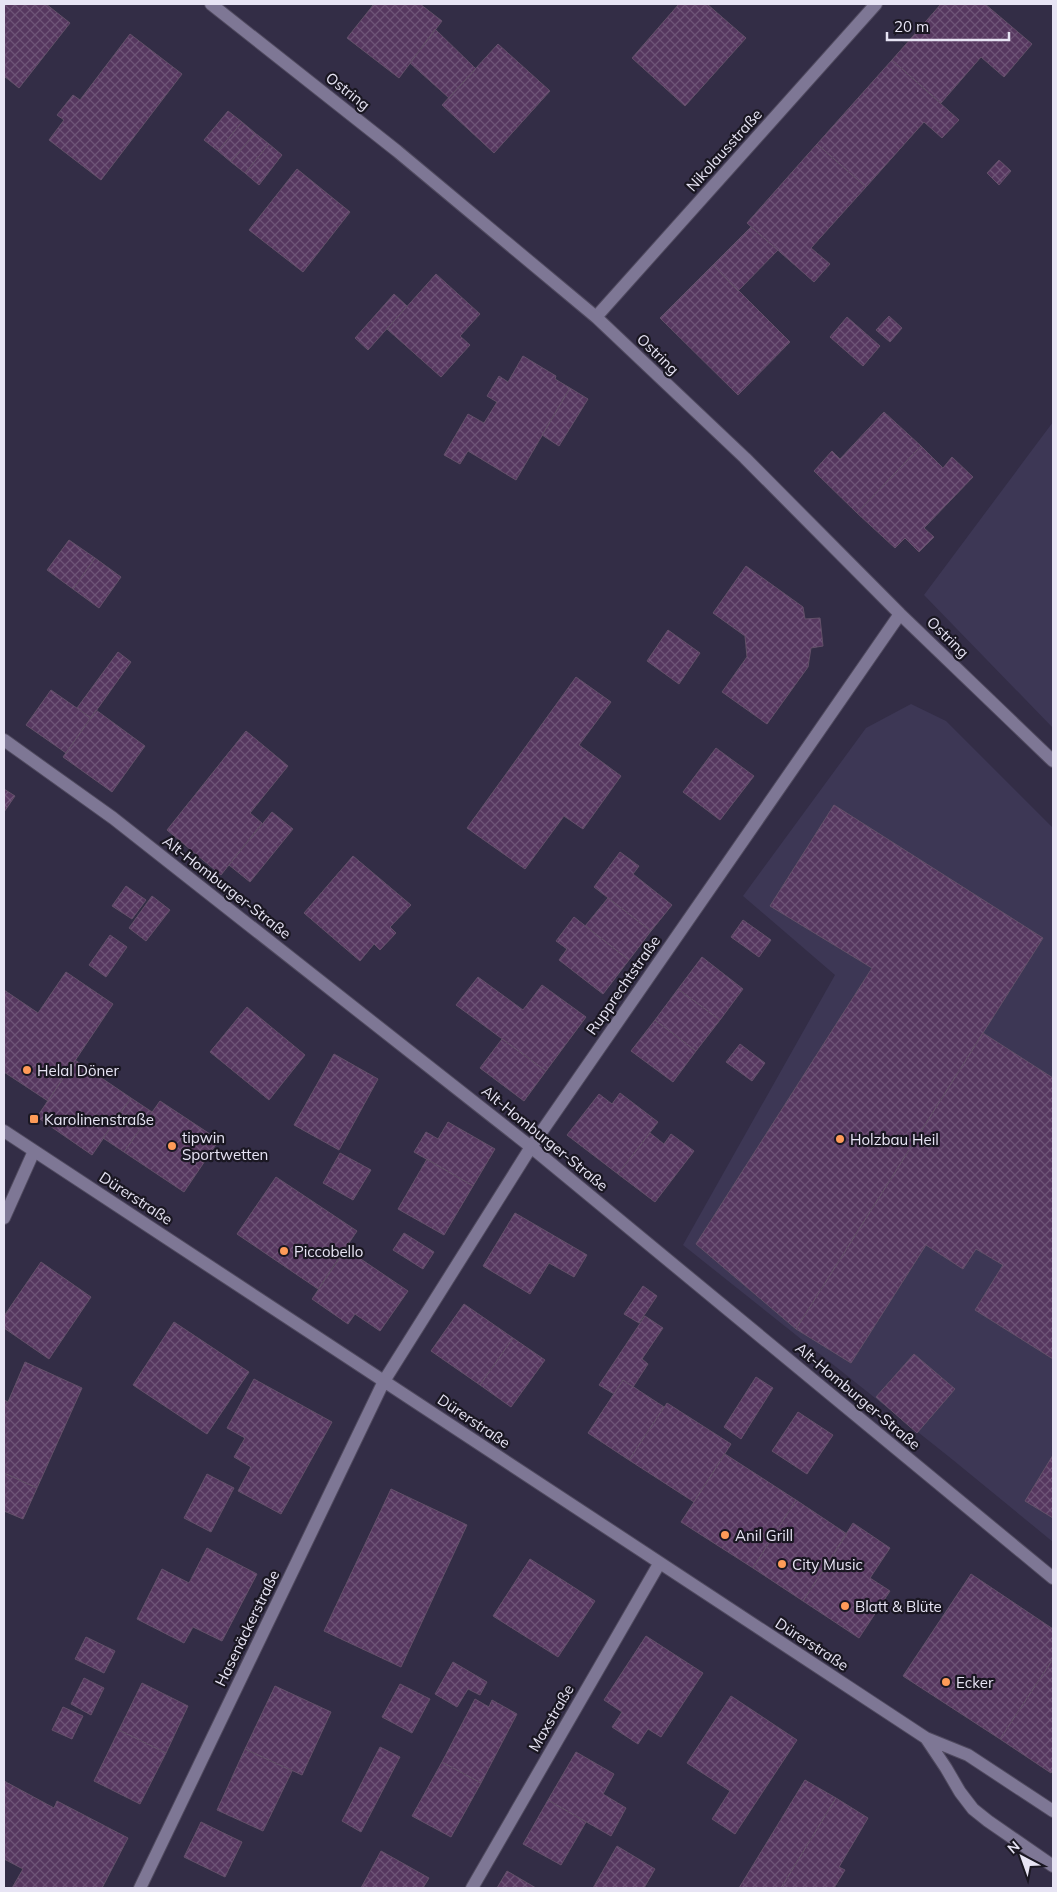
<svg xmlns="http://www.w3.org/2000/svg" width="1057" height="1892" viewBox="0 0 1057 1892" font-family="Mulish,sans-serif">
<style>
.built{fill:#3d3755}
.building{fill:url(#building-cross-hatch);stroke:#635069}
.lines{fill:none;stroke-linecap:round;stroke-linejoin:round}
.minor-casing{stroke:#504a5f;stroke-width:14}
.minor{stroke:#7e7795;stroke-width:12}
.poi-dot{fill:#fe9b58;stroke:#1a1722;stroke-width:2}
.labels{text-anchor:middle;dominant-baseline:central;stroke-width:4.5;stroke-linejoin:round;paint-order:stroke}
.street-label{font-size:15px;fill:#e7e4f4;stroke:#1a1722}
.poi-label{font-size:15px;fill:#e7e4f4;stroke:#1a1722;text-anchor:start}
</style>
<defs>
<pattern id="building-cross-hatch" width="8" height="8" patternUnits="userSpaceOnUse" patternTransform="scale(1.25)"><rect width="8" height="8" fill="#56375f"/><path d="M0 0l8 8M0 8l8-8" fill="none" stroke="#6e5477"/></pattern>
</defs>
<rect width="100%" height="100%" fill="#332d46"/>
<!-- built -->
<path class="built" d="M1053,422V728L924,595Z
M911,704L946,721L1053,828V1542L953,1460L683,1245L835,975L743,896L866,728Z"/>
<!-- building -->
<path class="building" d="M4,4H46L70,23L19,88L4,76Z
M374,4H420L442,21L399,78L347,38Z
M679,4H707L746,38L685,106L632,58Z
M941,4H985L1032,44L1004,77L981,57L941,103L892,60Z
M435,29L476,69L449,98L410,63Z
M130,34L182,74L101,180L49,140L64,120L57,115L73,95L80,100Z
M498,44L550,91L494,153L442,105Z
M892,60L959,120L942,138L924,122L866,187L817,144Z
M228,111L242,122L218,151L204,140Z
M242,122L255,133L231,162L218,151Z
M255,133L269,144L245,173L231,162Z
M269,144L282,155L259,185L245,173Z
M817,144L866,187L811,248L830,264L814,282L747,223Z
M999,160L1011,171L999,185L987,173Z
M297,169L350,212L303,272L249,230Z
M751,227L778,250L738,291L713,265Z
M713,265L790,342L738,395L660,318Z
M436,274L480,314L460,336L470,345L441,377L387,329Z
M394,294L407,306L368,350L355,338Z
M889,316L902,328L890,342L876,330Z
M847,317L880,346L863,366L830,337Z
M523,356L556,376L555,379L570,388L516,480L468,451L460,464L444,455L468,414L484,423L497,402L487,396L499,376L508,382Z
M570,388L588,399L559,446L542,435Z
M884,412L921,446L857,513L814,471L832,451L840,459Z
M921,446L943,468L952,457L973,477L924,528L934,537L919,552L905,538L895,548L857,513Z
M69,540L95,558L73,589L47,570Z
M95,558L121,577L99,608L73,589Z
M746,566L803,607L805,619L820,618L823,646L811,648L808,667L767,724L722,692L747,657L745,636L713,613Z
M668,630L700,653L679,684L647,661Z
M118,652L131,662L91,718L77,708Z
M576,677L611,702L579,745L621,776L583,829L564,816L525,869L467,828Z
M51,690L91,718L66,753L26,725Z
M96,710L145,746L112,792L63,757Z
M246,731L288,766L250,813L262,823L221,875L167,830Z
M716,748L754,776L720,820L683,792Z
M4,789L15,796L4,812Z
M834,805L1043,938L796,1329L696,1244L872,968L770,906Z
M272,812L293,829L250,882L229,865Z
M620,852L639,866L633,874L672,905L651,931L594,887Z
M353,856L411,905L390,927L396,933L380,950L374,944L360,961L304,913Z
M126,886L146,900L132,919L112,906Z
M152,896L170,910L146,941L129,928Z
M608,898L651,931L629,960L585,926Z
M574,917L629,960L603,994L559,960L567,949L556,941Z
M743,920L771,940L759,957L731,937Z
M110,935L127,947L106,977L89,965Z
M702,957L743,989L720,1020L678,989Z
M66,972L113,1004L48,1101L4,1072V990L38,1013Z
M478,977L523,1010L542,985L586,1017L546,1071L456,1005Z
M678,989L720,1020L696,1051L655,1020Z
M247,1007L305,1055L269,1100L210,1052Z
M655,1020L696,1051L673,1082L631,1051Z
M983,1033L1053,1078V1359L975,1310L1003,1265L976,1249L963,1269L926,1245L851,1363L796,1329Z
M502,1039L546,1071L524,1101L480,1068Z
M740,1044L765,1063L752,1081L726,1062Z
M334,1054L378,1079L339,1150L294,1125Z
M75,1060L131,1098L92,1155L37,1117Z
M620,1093L658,1122L618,1174L567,1135L599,1094L612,1104Z
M131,1098L152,1112L124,1152L103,1138Z
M160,1101L219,1140L184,1192L124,1152Z
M448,1122L495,1149L473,1186L414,1152L426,1132L438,1139Z
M650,1133L664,1144L671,1134L694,1151L655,1202L618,1174Z
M340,1153L371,1170L353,1200L323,1183Z
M427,1159L473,1186L444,1235L398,1209Z
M276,1177L357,1231L318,1289L237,1234Z
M515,1213L587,1255L574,1277L549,1263L530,1294L483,1266Z
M404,1233L434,1252L423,1269L393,1250Z
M346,1249L408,1291L380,1331L355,1314L348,1324L312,1299Z
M41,1262L91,1297L49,1359L4,1328V1316Z
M643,1286L657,1296L639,1323L624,1314Z
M464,1304L513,1338L480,1385L431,1351Z
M645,1316L663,1328L642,1359L648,1364L633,1387L623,1380L614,1394L599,1385Z
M174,1322L249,1372L207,1434L133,1385Z
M513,1338L545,1360L511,1407L480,1385Z
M914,1354L955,1389L917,1433L876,1397Z
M25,1362L82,1388L37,1488L4,1473V1400L8,1402Z
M756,1377L773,1388L741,1439L724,1427Z
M254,1379L332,1422L281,1514L238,1491L251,1467L234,1457L245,1438L227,1428Z
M623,1380L664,1407L629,1460L588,1433Z
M667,1403L731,1444L694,1502L629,1460Z
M798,1412L833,1435L807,1474L772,1451Z
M725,1454L796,1500L753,1568L681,1522Z
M1053,1455V1518L1025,1501Z
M4,1473L37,1488L23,1519L4,1511Z
M207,1474L234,1488L211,1532L184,1518Z
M391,1489L467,1525L401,1667L324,1631Z
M796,1500L847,1534L803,1601L753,1568Z
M853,1523L890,1548L870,1578L890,1591L859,1638L803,1601Z
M207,1548L257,1574L222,1641L193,1627L184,1643L137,1619L162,1569L189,1583Z
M530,1559L595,1601L558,1657L493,1616Z
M971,1574L1053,1629V1659L1000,1739L903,1676Z
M646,1636L703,1673L661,1737L648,1729L638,1744L612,1727L622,1712L604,1700Z
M86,1637L115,1651L104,1673L75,1659Z
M1053,1659V1770L1051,1773L1000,1739Z
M453,1662L487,1682L480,1695L468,1689L457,1707L435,1694Z
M84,1678L104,1688L91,1715L71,1704Z
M142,1683L188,1706L166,1753L119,1730Z
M400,1684L430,1699L412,1733L382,1717Z
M275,1686L331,1712L302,1775L245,1749Z
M731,1696L797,1740L735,1834L712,1819L730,1791L687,1763Z
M475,1699L489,1707L492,1700L517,1714L481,1783L442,1762Z
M63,1707L83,1716L72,1739L52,1730Z
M119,1730L166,1753L140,1804L94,1781Z
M380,1747L400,1757L361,1832L342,1821Z
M245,1749L292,1771L263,1831L217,1810Z
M576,1752L614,1774L603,1794L626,1808L611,1836L548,1800Z
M442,1762L481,1783L451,1837L412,1816Z
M805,1780L836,1798L781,1888H739Z
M4,1781L54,1808L57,1801L128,1838L102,1888H12L23,1869L4,1859Z
M836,1798L868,1818L839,1867L845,1870L834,1888H781Z
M548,1800L586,1822L561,1865L523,1844Z
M201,1822L242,1842L225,1877L184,1857Z
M617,1846L655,1869L644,1888H593Z
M381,1851L429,1878L423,1888H361Z
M507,1871L536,1888H497Z"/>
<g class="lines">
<!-- minor casing -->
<g class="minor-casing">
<path id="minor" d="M211,4L397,151L596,317L745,458L900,614L1053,761
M596,317L876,4
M4,740L113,818L531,1147L1053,1578
M4,1131L926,1738L968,1755L1053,1811
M4,1218L34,1151
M926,1738L946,1768L960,1792L973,1809L988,1821L1053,1866
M140,1888L384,1381L531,1147L900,614
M472,1888L659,1564"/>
</g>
<!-- minor -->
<use href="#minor" class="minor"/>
</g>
<!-- markers -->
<g class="poi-dot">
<circle cx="27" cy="1070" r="5"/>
<rect x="29" y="1114" width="10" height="10" rx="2.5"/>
<circle cx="840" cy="1139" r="5"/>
<circle cx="172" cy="1146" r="5"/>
<circle cx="284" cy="1251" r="5"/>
<circle cx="725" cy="1535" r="5"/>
<circle cx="782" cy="1564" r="5"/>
<circle cx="845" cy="1606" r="5"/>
<circle cx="946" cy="1682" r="5"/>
</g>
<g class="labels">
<!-- street labels -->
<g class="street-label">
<text transform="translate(348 91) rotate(38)">Ostring</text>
<text transform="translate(724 150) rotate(-48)">Nikolausstraße</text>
<text transform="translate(658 354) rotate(44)">Ostring</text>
<text transform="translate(948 637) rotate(44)">Ostring</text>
<text transform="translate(227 887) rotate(38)">Alt-Homburger-Straße</text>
<text transform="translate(623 985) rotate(-55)">Rupprechtstraße</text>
<text transform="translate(545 1138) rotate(39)">Alt-Homburger-Straße</text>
<text transform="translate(136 1198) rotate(33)">Dürerstraße</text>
<text transform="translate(858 1396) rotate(40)">Alt-Homburger-Straße</text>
<text transform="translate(474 1421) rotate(34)">Dürerstraße</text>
<text transform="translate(247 1628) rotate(-64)">Hasenäckerstraße</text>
<text transform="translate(812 1644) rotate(33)">Dürerstraße</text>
<text transform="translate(551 1718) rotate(-60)">Maxstraße</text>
</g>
<!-- poi labels -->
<g class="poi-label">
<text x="37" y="1070">Helal Döner</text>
<text x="44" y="1119">Karolinenstraße</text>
<text x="182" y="1137">tipwin<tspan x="182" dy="17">Sportwetten</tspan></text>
<text x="850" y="1139">Holzbau Heil</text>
<text x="294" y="1251">Piccobello</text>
<text x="735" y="1535">Anil Grill</text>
<text x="792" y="1564">City Music</text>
<text x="855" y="1606">Blatt &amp; Blüte</text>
<text x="956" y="1682">Ecker</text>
</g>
</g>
<!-- border -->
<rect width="1057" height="1892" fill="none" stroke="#e7e4f4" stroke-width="10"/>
<!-- north arrow -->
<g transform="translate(1022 1857) rotate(319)" stroke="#1a1722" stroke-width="4" paint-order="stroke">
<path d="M0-4L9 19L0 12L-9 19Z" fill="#e7e4f4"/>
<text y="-8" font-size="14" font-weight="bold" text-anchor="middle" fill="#e7e4f4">N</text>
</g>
<!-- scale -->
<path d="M887 32v8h122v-8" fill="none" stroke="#e7e4f4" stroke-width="2.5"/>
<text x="894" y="32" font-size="15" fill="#e7e4f4" stroke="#1a1722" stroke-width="4" paint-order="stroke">20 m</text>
</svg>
